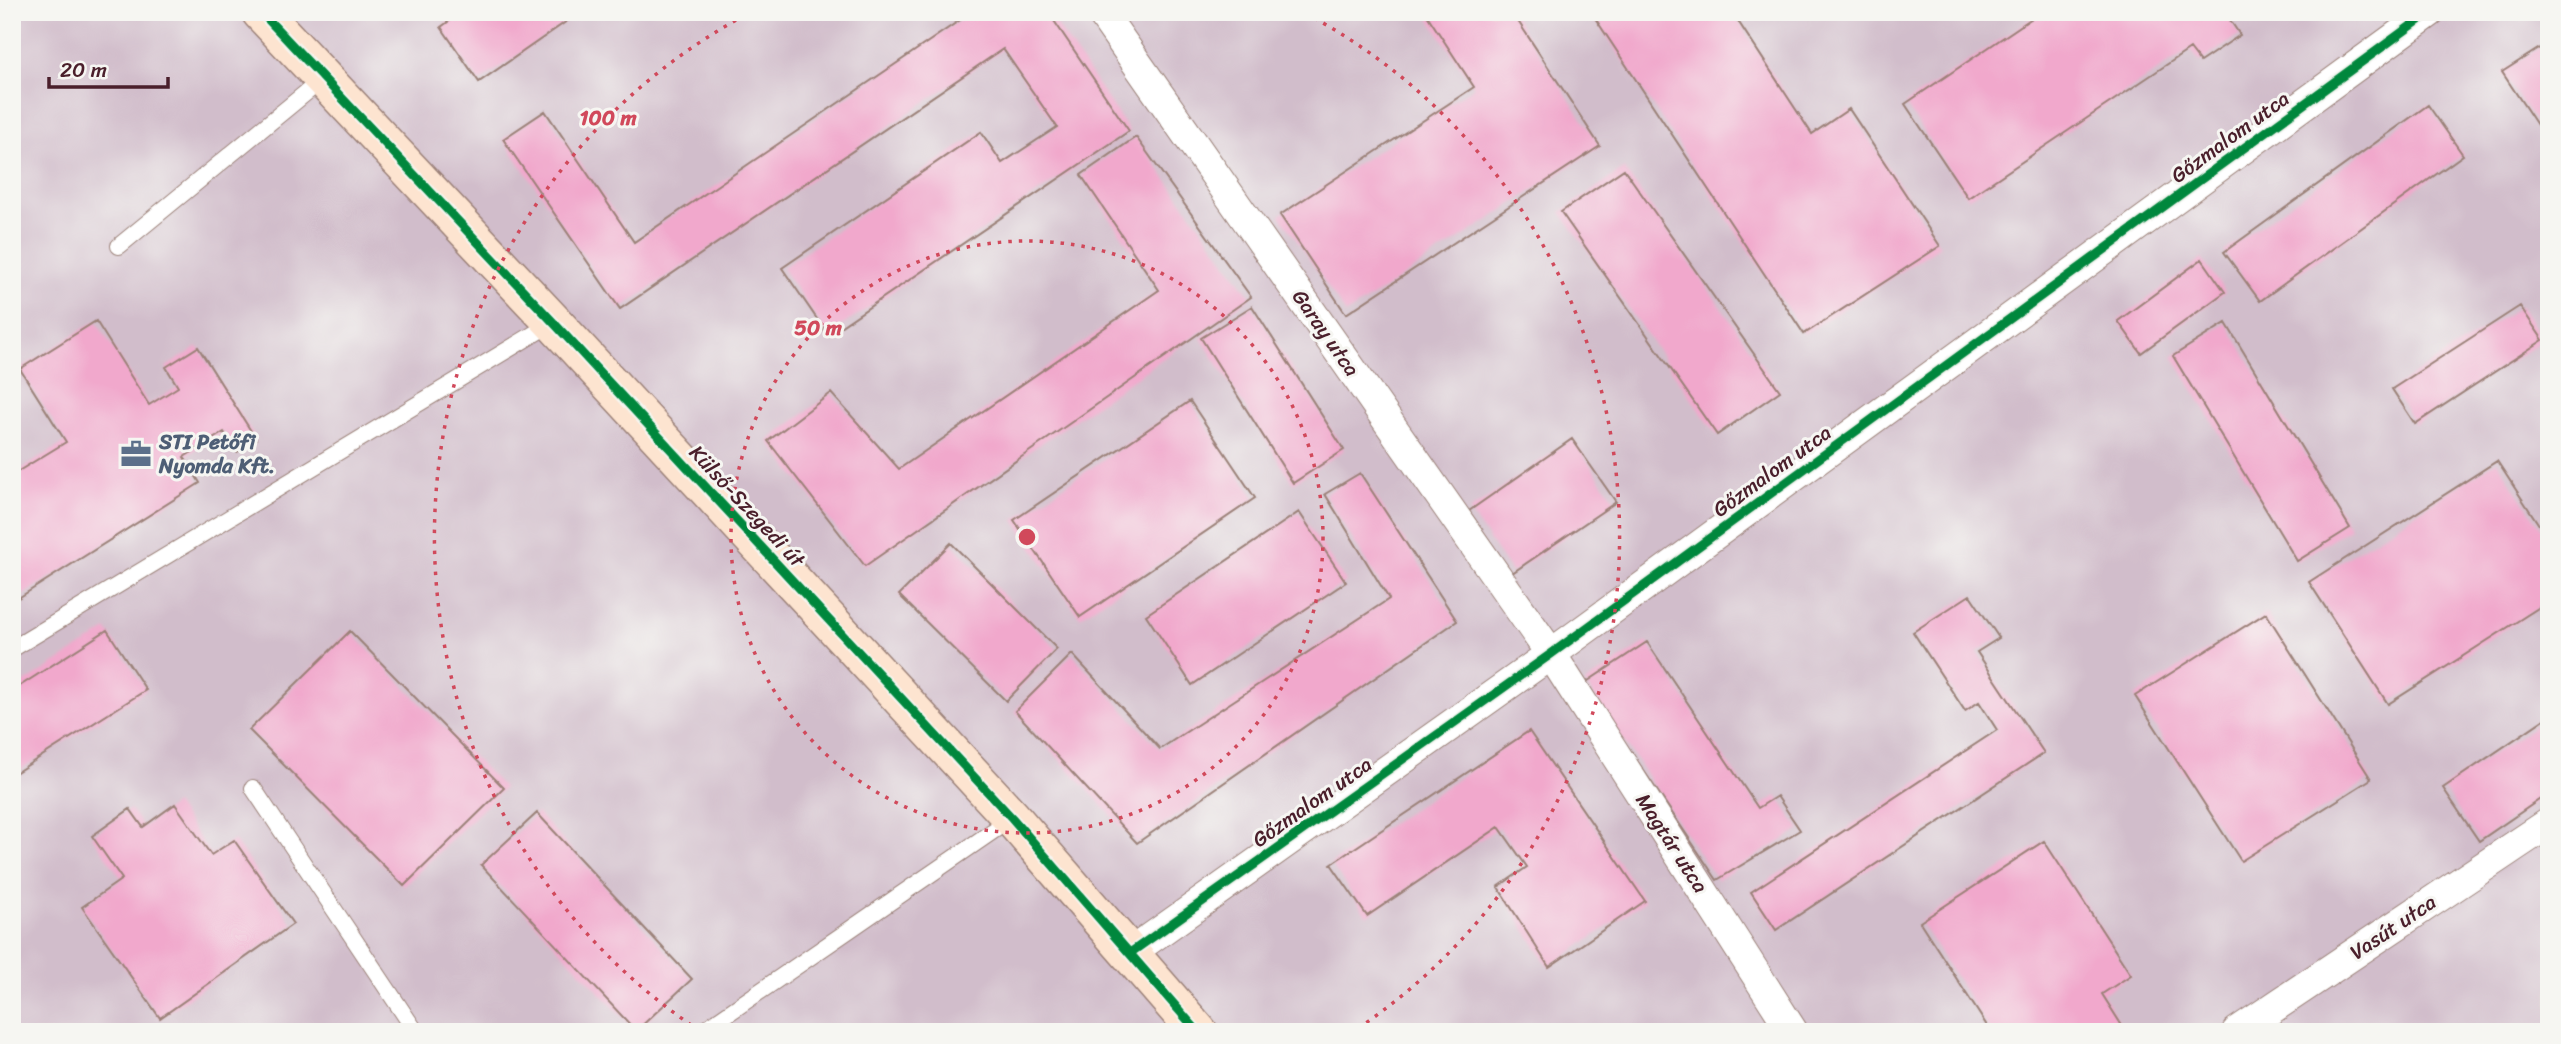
<svg xmlns="http://www.w3.org/2000/svg" width="2561" height="1044" viewBox="0 0 2561 1044" font-family="Sriracha,sans-serif">
<style>
.industrial{fill:#d1bdcb}
.building{fill:#f1a8cc}
.lines{fill:none;stroke-linecap:round;stroke-linejoin:round}
.lane-casing{stroke:#9b8178;stroke-width:18}
.street-casing{stroke:#9b8178;stroke-width:32}
.secondary-casing{stroke:#9b8178;stroke-width:41}
.lane{stroke:#fff;stroke-width:16}
.street{stroke:#fff;stroke-width:30}
.secondary{stroke:#fde4d0;stroke-width:38}
.cycleway-casing{stroke:#f6f6f2;stroke-width:13}
.cycleway{stroke:#00873e;stroke-width:9}
.ring{fill:none;stroke:#d1495b;stroke-width:3.5;stroke-dasharray:3.5 7}
.labels{text-anchor:middle;dominant-baseline:central;stroke-width:6;stroke-linejoin:round;paint-order:stroke}
.street-label{font-size:21px;fill:#4a1f2b;stroke:#f6f6f2}
.service-label{font-size:21px;font-weight:bold;fill:#4e5e75;stroke:#f6f6f2;text-anchor:start}
.centre{fill:#d1495b;stroke:#f6f6f2;stroke-width:3.5}
.ring-label{font-size:21px;text-anchor:middle;font-weight:bold;fill:#d1495b;stroke:#f6f6f2;stroke-width:6;stroke-linejoin:round;paint-order:stroke}
</style>
<rect width="100%" height="100%" fill="#f6f6f2"/>
<filter id="ink" filterUnits="userSpaceOnUse"><feTurbulence type="fractalNoise" baseFrequency=".0143" numOctaves="2"/><feDisplacementMap in="SourceGraphic" scale="14" xChannelSelector="R" yChannelSelector="G"/><feConvolveMatrix kernelMatrix="1 2 1 2 8 2 1 2 1" color-interpolation-filters="sRGB"/></filter>
<filter id="wash" filterUnits="userSpaceOnUse"><feTurbulence type="fractalNoise" baseFrequency=".00686" numOctaves="4" result="noise"/><feDisplacementMap in="SourceGraphic" scale="28" xChannelSelector="R" yChannelSelector="G"/><feGaussianBlur stdDeviation="1.57" result="paint"/><feColorMatrix in="noise" values="0 0 0 0 0 0 0 0 0 0 0 0 0 0 0 0 0 1.4 0 .05"/><feComposite in="paint" operator="in"/></filter>
<g filter="url(#wash)">
<rect width="100%" height="100%" fill="#ece3c5"/>
<!-- industrial -->
<path class="industrial" d="M12,12H2549V1032H12Z"/>
<g id="blocks">
<!-- building -->
<path class="building" d="M462,12H580L479,82L441,27Z
M972,12H1048L1129,131L828,335L782,268L981,132L1002,163L1057,127L1003,49L620,309L503,139L545,111L634,242Z
M1425,12H1512L1600,146L1346,314L1280,215L1474,87Z
M1591,12H1732L1812,134L1849,109L1940,246L1804,334Z
M2041,12H2241L2230,20L2240,35L2200,62L2190,49L1968,198L1905,104Z
M2549,42V143L2502,72Z
M2428,105L2463,155L2260,301L2224,252Z
M1136,137L1251,297L865,566L768,441L831,393L899,469L1159,290L1081,175Z
M1624,169L1780,391L1717,435L1561,212Z
M2202,259L2225,292L2141,353L2118,321Z
M1252,306L1344,450L1293,483L1201,338Z
M2520,306L2543,340L2415,424L2392,389Z
M96,321L149,405L178,387L166,367L198,347L256,439L237,452L224,432L184,457L200,483L12,602V475L66,442L20,369Z
M2226,323L2350,528L2297,561L2173,356Z
M1190,401L1255,498L1080,617L1014,520Z
M1572,439L1616,502L1512,573L1469,511Z
M2497,461L2549,540V601L2388,704L2309,582Z
M1360,473L1457,621L1137,843L1015,711L1072,654L1160,749L1389,599L1325,494Z
M1299,512L1346,582L1192,685L1146,615Z
M951,543L1057,649L1006,701L899,595Z
M1970,595L1999,638L1977,652L2044,753L1776,930L1751,892L1997,730L1979,702L1965,711L1913,632Z
M2266,613L2371,779L2241,861L2135,696Z
M107,630L146,690L12,775V691Z
M350,631L504,788L404,886L249,730Z
M1647,642L1758,808L1777,796L1800,830L1717,880L1585,683Z
M2549,716V793L2479,841L2443,788Z
M1529,731L1645,901L1549,967L1498,887L1527,867L1499,827L1367,916L1331,864Z
M175,804L211,855L234,840L293,924L160,1018L82,907L122,879L92,836L130,809L143,827Z
M537,813L692,979L636,1031L481,865Z
M2044,841L2131,975L2102,994L2126,1032H1991L1920,922Z"/>
</g>
</g>
<g filter="url(#ink)">
<use href="#blocks" fill-opacity="0" stroke="#9b8178" stroke-width="2"/>
<g class="lines">
<!-- lane casing -->
<g class="lane-casing">
<path id="lane" d="M119,246L324,78
M12,649L552,323
M253,788L416,1032
M701,1032L1012,818"/>
</g>
<!-- street casing -->
<g class="street-casing">
<path id="street" d="M1101,12L1551,654L1793,1032
M1130,953L1551,654L2430,12
M2237,1032L2549,823"/>
</g>
<!-- secondary casing -->
<g class="secondary-casing">
<path id="secondary" d="M261,12L553,322L1012,818L1198,1032"/>
</g>
<!-- lane -->
<use href="#lane" class="lane"/>
<!-- street -->
<use href="#street" class="street"/>
<!-- secondary -->
<use href="#secondary" class="secondary"/>
<!-- cycleway casing -->
<g class="cycleway-casing">
<path id="cycleway" d="M261,12L553,322L1012,818L1198,1032
M1130,953L1551,654L2430,12"/>
</g>
<!-- cycleway -->
<use href="#cycleway" class="cycleway"/>
</g>
</g>
<!-- distance rings -->
<g class="ring">
<circle cx="1027" cy="537" r="296"/>
<path d="M700 1031A593 593 0 0 1 749 13M1305 13A593 593 0 0 1 1354 1031"/>
</g>
<!-- icons -->
<defs>
<g id="office-bare" transform="scale(2.415)"><path d="M-6-3h4V-5.5h4V-3h4V5H-6ZM-1-4.5V-3h2v-1.5ZM-6 0V1H6V0Z" fill="#5c6f8a" stroke="#f6f6f2" stroke-width="2.5" paint-order="stroke"/></g>
</defs>
<g fill-rule="evenodd">
<use href="#office-bare" x="136" y="454"/>
</g>
<g class="labels">
<!-- street labels -->
<g class="street-label">
<text transform="translate(2230 137) rotate(-36)">Gőzmalom utca</text>
<text transform="translate(1326 333) rotate(55)">Garay utca</text>
<text transform="translate(1772 471) rotate(-36)">Gőzmalom utca</text>
<text transform="translate(747 506) rotate(47)">Külső-Szegedi út</text>
<text transform="translate(1312 802) rotate(-35)">Gőzmalom utca</text>
<text transform="translate(1672 843) rotate(57)">Magtár utca</text>
<text transform="translate(2393 927) rotate(-34)">Vasút utca</text>
</g>
<!-- service labels -->
<g class="service-label">
<text x="159" y="442">STI Petőfi<tspan x="159" dy="24">Nyomda Kft.</tspan></text>
</g>
</g>
<circle cx="1027" cy="537" r="10" class="centre"/>
<g class="ring-label">
<text x="608" y="125">100 m</text>
<text x="818" y="335">50 m</text>
</g>
<!-- margin -->
<rect width="2561" height="1044" fill="none" stroke="#f6f6f2" stroke-width="42"/>
<!-- scale -->
<path d="M49 77v10h119v-10" fill="none" stroke="#4a1f2b" stroke-width="3.5"/>
<text x="60" y="77" font-size="21" fill="#4a1f2b" stroke="#f6f6f2" stroke-width="5" paint-order="stroke">20 m</text>
</svg>
